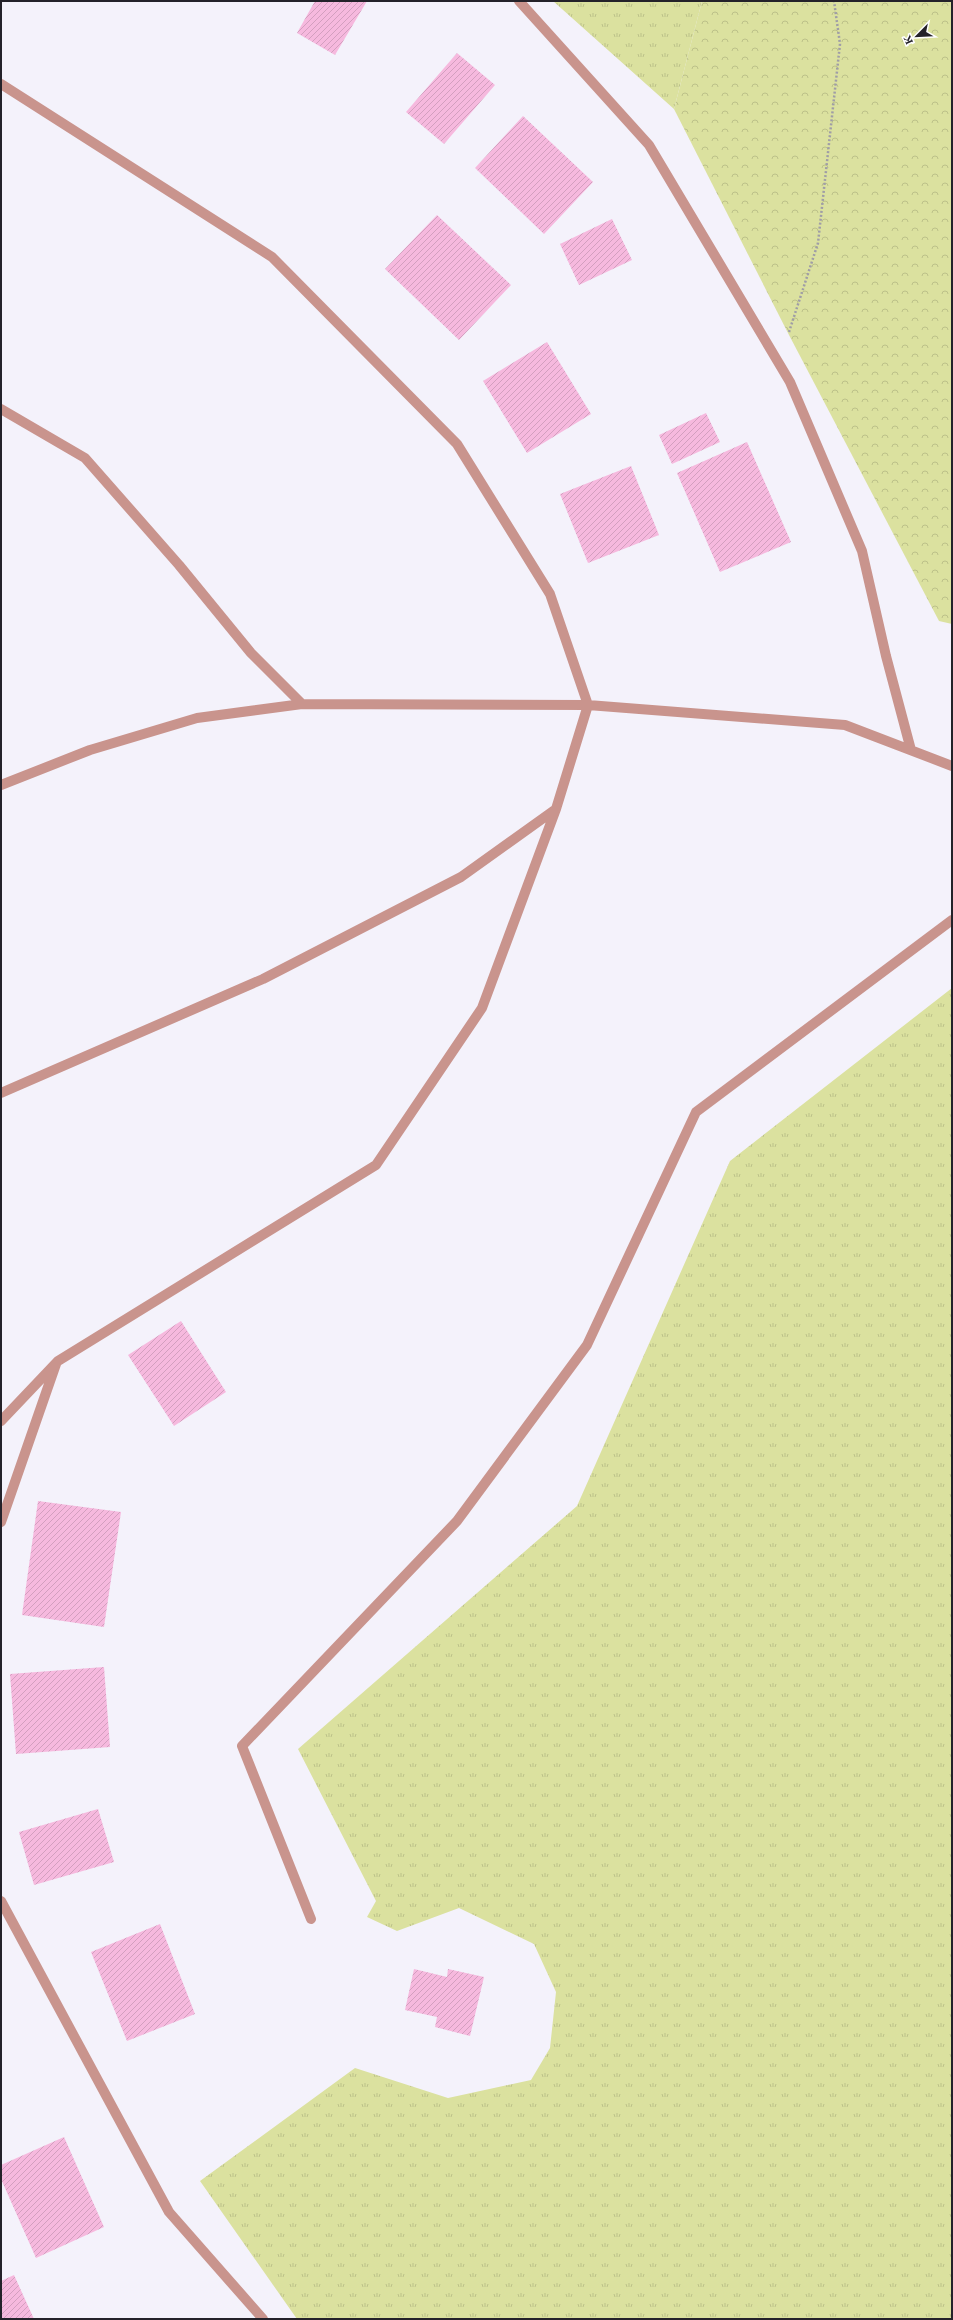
<svg xmlns="http://www.w3.org/2000/svg" width="953" height="2320" viewBox="0 0 953 2320" font-family="Georgia,serif">
<style>
.grass{fill:url(#grass-tufts)}
.forest{fill:url(#forest-crowns)}
.building{fill:url(#building-hatch)}
.lines{fill:none;stroke-linecap:round;stroke-linejoin:round}
.path{stroke:#9f9da6;stroke-width:2.5;stroke-dasharray:2 2;stroke-linecap:butt}
.minor{stroke:#c9948d;stroke-width:10}
</style>
<defs>
<pattern id="grass-tufts" width="24" height="20" patternUnits="userSpaceOnUse"><rect width="24" height="20" fill="#dbe19f"/><path d="M3 7l-1-3M5 7V3M7 7l1-3M15 17l-1-3M17 17v-4M19 17l1-3" fill="none" stroke="#bcc189"/></pattern>
<pattern id="forest-crowns" width="20" height="18" patternUnits="userSpaceOnUse"><rect width="20" height="18" fill="#dbe19f"/><path d="M2 6a3 3 0 1 1 6 0M12 15a3 3 0 1 1 6 0" fill="none" stroke="#bcc189"/></pattern>
<pattern id="building-hatch" width="6" height="6" patternUnits="userSpaceOnUse"><rect width="6" height="6" fill="#f6b9de"/><path d="M-1 1l2-2M0 6l6-6M5 7l2-2" fill="none" stroke="#d39fbf"/></pattern>
</defs>
<rect width="100%" height="100%" fill="#f4f2fb"/>
<!-- grass -->
<path class="grass" d="M553,1H702L674,109Z
M952,988V2319H297L200,2181L355,2068L448,2098L531,2080L550,2048L556,1992L534,1944L459,1908L397,1931L367,1917L376,1901L298,1749L577,1506L730,1161Z"/>
<!-- forest -->
<path class="forest" d="M702,1H952V624L939,621L789,335L674,109Z"/>
<!-- building -->
<path class="building" d="M315,1H367L335,55L297,33Z
M457,53L495,85L444,144L406,112Z
M523,116L593,182L544,234L475,168Z
M437,215L511,285L459,340L385,269Z
M612,219L632,260L579,285L560,244Z
M547,342L591,414L527,453L483,381Z
M706,413L720,442L672,464L659,435Z
M747,442L791,542L720,572L677,473Z
M631,466L659,535L588,563L560,494Z
M181,1321L226,1392L174,1426L128,1355Z
M38,1501L121,1512L104,1627L22,1615Z
M104,1667L110,1747L16,1754L10,1674Z
M98,1809L114,1862L34,1885L19,1832Z
M160,1924L195,2014L127,2041L91,1952Z
M414,1969L447,1977L448,1969L484,1977L470,2036L435,2027L437,2017L405,2010Z
M64,2137L104,2227L36,2258L1,2179V2165Z
M14,2275L34,2319H1V2281Z"/>
<g class="lines">
<!-- path -->
<path class="path" d="M789,332L818,243L840,44L834,1"/>
<!-- minor -->
<path class="minor" d="M519,1L649,145L790,382L862,551L886,656L911,750
M1,84L272,257L457,444L550,594L588,705L556,809L482,1008L376,1165L58,1361L1,1421
M1,409L85,458L179,565L251,653L302,704
M1,785L90,750L197,718L302,704L588,705L845,725L952,766
M1,1093L263,979L461,877L556,809
M1,1522L56,1364
M1,1901L169,2212L263,2319
M311,1919L242,1746L457,1521L587,1345L696,1112L952,920"/>
</g>
<!-- border -->
<rect width="953" height="2320" fill="none" stroke="#24222a" stroke-width="4"/>
<!-- north arrow -->
<g transform="translate(917 36) rotate(246)" stroke="#ffffff" stroke-width="3" paint-order="stroke">
<path d="M0-3L7 15L0 10L-7 15Z" fill="#24222a"/>
<text y="-6" font-size="11" font-weight="bold" text-anchor="middle" fill="#24222a">K</text>
</g>
</svg>
